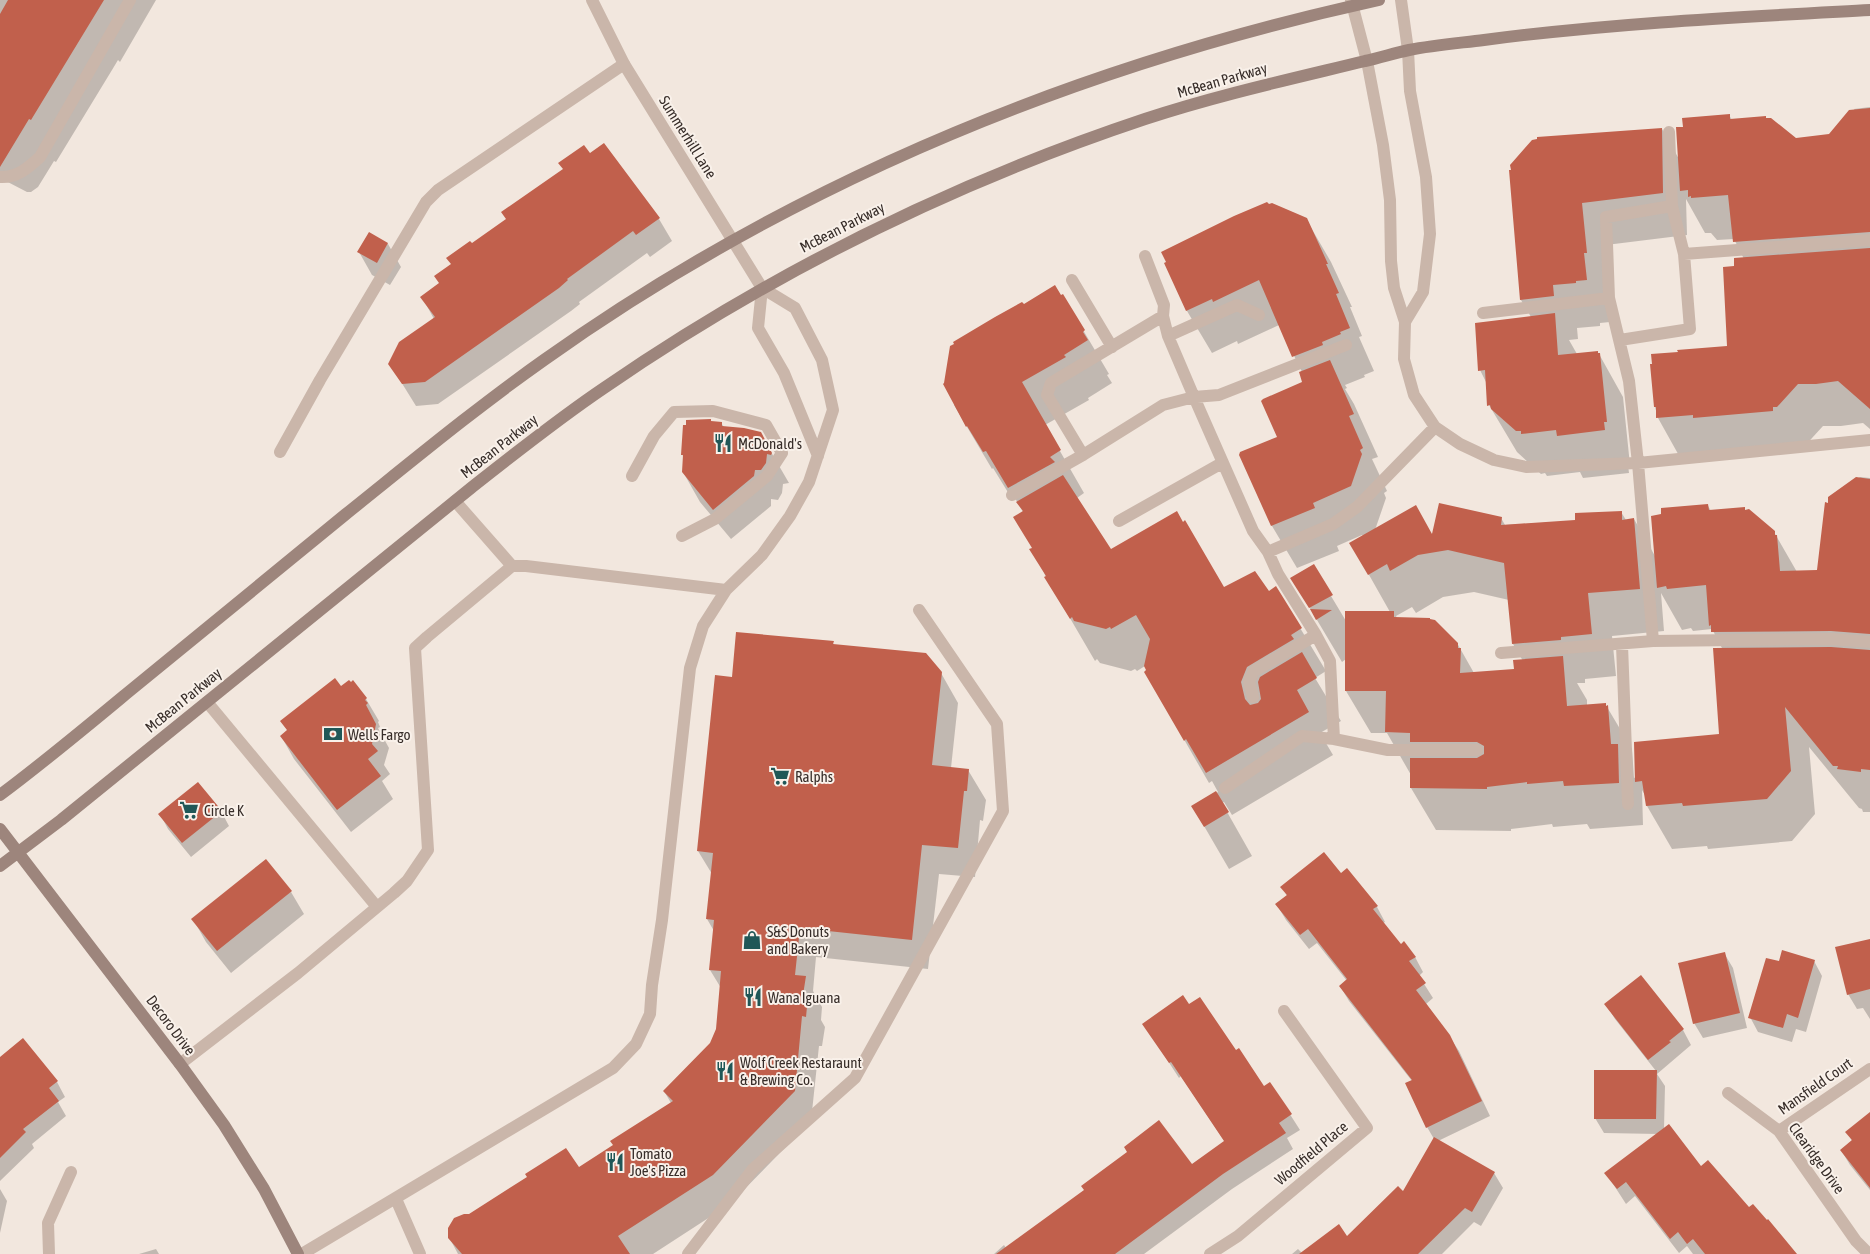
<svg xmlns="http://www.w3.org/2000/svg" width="1870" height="1254" viewBox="0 0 1870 1254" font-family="'Asap Condensed',sans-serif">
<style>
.shadow{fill:#0003;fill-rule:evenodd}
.building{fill:#c1604c}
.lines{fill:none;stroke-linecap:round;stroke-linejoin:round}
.service{stroke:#cab6aa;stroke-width:12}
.minor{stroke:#cab6aa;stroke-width:12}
.secondary{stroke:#9d857c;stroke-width:12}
.labels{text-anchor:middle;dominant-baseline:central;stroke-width:4;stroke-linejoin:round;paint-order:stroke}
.street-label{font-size:15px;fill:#372d29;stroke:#f9f1ea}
.poi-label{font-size:15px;fill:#372d29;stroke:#f9f1ea;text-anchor:start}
</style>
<rect width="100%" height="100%" fill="#f2e7de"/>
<!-- shadow -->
<path class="shadow" d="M0,0H156L120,62L118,60L112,70L56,162L54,161L38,187L31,192H27L0,178Z
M1870,107V429L1863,423L1841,426H1823L1802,449L1682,461L1658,418L1655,407L1728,347L1735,268L1744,259L1734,239L1717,240L1711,233H1705L1686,199L1687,235L1606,245L1610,322L1600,323V326L1577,328L1578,339L1569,340L1577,354H1599L1623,397L1630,465H1628L1629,473L1583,478L1580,472L1547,476L1545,473L1541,474L1517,452L1489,405L1487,384L1480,370L1531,317L1521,300L1510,171L1662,129L1679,159L1685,128L1729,115L1732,120L1767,119L1795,140L1829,135L1855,111L1854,109Z
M604,144L659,219L672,241L650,257L647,253L579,302L580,304L571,311L438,404L416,406L390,364L434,319L422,297L440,284L452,265L448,258L471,245L507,220Z
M1306,219L1331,262L1352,307H1350L1362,336L1359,337L1374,371L1364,375L1365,377L1345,385L1347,388L1345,389L1354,404L1378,457L1372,459L1387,491L1384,493L1386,498L1375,530L1433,537L1501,518L1505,525L1576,521L1621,512L1626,520L1634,519L1655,556L1708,506L1711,511H1745L1774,532L1797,572L1818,571L1829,504L1860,477L1870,478V812H1863L1862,809L1859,808L1809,747L1815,814L1792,841L1708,849L1707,846L1672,849L1647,806L1646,797L1642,790L1643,825L1590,829L1587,824L1553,827L1552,824L1511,829V831L1436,830L1411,788V775L1387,733H1371L1346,691V659L1342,662L1292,578L1331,596L1346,621L1390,612L1351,543L1363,536L1362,535L1337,546L1339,551L1297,568L1272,526L1241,455L1279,437L1304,382L1302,372L1279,325L1238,344L1237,341L1212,353L1187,311L1165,263ZM1474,592L1509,600L1513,644L1523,661L1515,670L1474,673L1457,643L1397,618L1396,616L1412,607L1416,613L1443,597ZM1661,593L1682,630L1691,628L1693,631L1712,629L1723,650L1721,735L1634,778L1632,749L1607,707L1587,706V700L1577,683H1585V679L1616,676L1612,636L1664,631Z
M369,233L388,244L401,267L390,285L372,275L359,252Z
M1063,296L1109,374L1107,375L1112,383L1088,398L1089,400L1045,425L1084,493L1077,498L1110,550L1224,589L1268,593L1276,588L1326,671L1315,678L1341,721L1320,733L1333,755L1232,815L1224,802L1222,803L1252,856L1229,869L1193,807L1218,792L1212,781L1209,783L1170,715L1145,666L1137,671L1135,669L1131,671L1100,663L1097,659L1095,661L1046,577L1033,549L1023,512L1012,493L1009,494L993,468L992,469L954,405L1023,306Z
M711,422L721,423L724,427L760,433L789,483L783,484L782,493L778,500L771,499V506L731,539L700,502L683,472L684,458L682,454Z
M833,643L835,646L941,673L958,703L951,768L968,770L986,800L983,821L980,820L975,877L939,874L928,969L816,957L813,991L822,1007L821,1020L825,1027L822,1046H819L811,1121L730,1204L653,1254H458L449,1237L469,1215L528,1177L579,1169L614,1145L671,1103L664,1091L711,1043L717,1029L721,988L710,970L714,931L707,919L712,874L698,851L733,678Z
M341,688L366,699L379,721L378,722L380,727L378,728L389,748L384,765L390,774L382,781L393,799L351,832L294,759L281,736L288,731L281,721Z
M221,811L229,826L191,857L168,829L160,814Z
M1347,870L1377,907L1385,922L1383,923L1400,945L1415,957L1423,972L1419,976L1433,998L1426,1004L1449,1036L1459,1051L1490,1116L1438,1141L1494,1173L1503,1188L1481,1226L1474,1222L1442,1254H1292L1298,1249L1302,1253L1347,1238L1403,1193L1434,1139L1427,1127L1412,1081L1349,1001L1340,986L1347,981L1317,943L1309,949L1286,920L1277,905L1287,896L1282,887L1341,875Z
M291,892L304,914L231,973L206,942L193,919Z
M1870,940V1019L1863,1008L1857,1009L1848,994Z
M1724,953L1733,968L1747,1028L1703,1038L1694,1023Z
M1814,961L1822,976L1806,1032L1796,1029L1792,1042L1758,1032L1750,1017Z
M1641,977L1683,1030L1691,1045L1657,1074L1665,1086L1664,1129L1701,1168L1749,1208L1795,1254H1693L1687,1246L1679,1253L1635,1196L1626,1204L1606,1173L1658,1134L1604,1133L1595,1118L1656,1071L1615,1019L1606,1004Z
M1189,1006L1236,1052L1264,1087L1270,1083L1300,1130L1287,1138L1293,1149L1232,1189L1144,1254H994L1004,1245L1006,1248L1191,1165L1225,1142L1181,1076L1179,1078L1144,1024Z
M23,1040L57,1082L65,1097L58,1102L66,1116L32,1144L34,1148L0,1181V1058Z
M1870,1113V1190L1850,1165L1841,1150L1852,1141L1847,1132Z
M0,1189L7,1201L0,1233Z
M156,1249L159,1254H139Z"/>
<!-- building -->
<path class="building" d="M8,0H104L31,120L29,119L0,167V14Z
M1870,108V232L1733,242L1728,195L1691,198V196L1688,197V190L1680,191L1676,127H1683L1682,118L1730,114V119L1766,116V118H1771L1796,138L1829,134L1849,110Z
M1662,128L1663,193L1582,203L1587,253H1584L1587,280L1576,281V283L1553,285L1554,296L1520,300L1509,170H1511L1510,165L1532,140L1537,139V137Z
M604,143L660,218L636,235L633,231L567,279L568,280L559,288L425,382L402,384L388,364L399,342L435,317L420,297L439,283L434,276L451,264L446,258L470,241L472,243L506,219L501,212L563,169L558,163L584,145L590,153Z
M1267,202L1269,204L1272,203L1307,218L1328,264H1326L1339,293L1336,294L1350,328L1340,332L1341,334L1322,342L1323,345L1292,357L1259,280L1213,302L1212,299L1186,311L1164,263L1166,262L1161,252L1234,216Z
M369,232L388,243L377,263L357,252Z
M1870,248V409L1838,381L1816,384H1798L1777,407H1773V411L1693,418V415L1656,418V407H1654L1650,364H1652L1651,354L1678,352L1677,350L1727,346L1723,267L1734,266V258Z
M1055,285L1061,295L1063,294L1085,330L1083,332L1088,340L1064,355L1066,357L1022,382L1061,450L1050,457L1055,462L1008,488L986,451L983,452L967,426L966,427L943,384L944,383L950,346L954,344L953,342L995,317L1022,302L1024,304Z
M1555,313L1558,355L1598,351V353H1600L1607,422H1604L1605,430L1557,436L1556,430L1521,434V431H1516L1491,409L1490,405L1487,406L1485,370L1478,371L1475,323Z
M1330,360L1354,414L1349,416L1363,448L1360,450L1362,454L1351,486L1313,503L1315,508L1271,526L1239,455L1240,452L1277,437L1261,401L1263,399L1302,382L1299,372Z
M711,419V421L722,422V426L744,428L761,432L772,453L771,455L767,454L766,463L761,470H755L754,476L713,510L682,472L683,455H681L683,425H686V420Z
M1063,475L1111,549L1177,511L1183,522L1185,520L1224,587L1255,571L1269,591L1276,586L1302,628L1291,635L1294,639L1247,667L1241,682L1245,699L1250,705L1258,703L1261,699L1258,682L1260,677L1302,652L1317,678L1297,690L1309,712L1206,773L1186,739L1184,741L1144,672L1146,670L1144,666L1150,639L1136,615L1111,629L1110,627L1106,629L1074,621L1072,617L1070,619L1044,577L1046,576L1029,549L1032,548L1013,517L1023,511L1016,502Z
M1856,477L1870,479V634L1831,631L1711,632V625L1709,626L1706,585L1667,589L1666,586L1657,588L1651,516L1661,514V508L1708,504L1709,510L1745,507V510L1749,509L1775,531V535H1777L1780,571L1817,570L1825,502L1828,503V497Z
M1439,503L1502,517L1501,525L1575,520V513L1622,511V520L1634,518L1640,589L1588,593L1592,634L1561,637V640L1512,644L1504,563L1448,550L1418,555L1390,571L1387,564L1368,575L1349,543L1416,505L1432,534Z
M1314,564L1333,595L1309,608L1290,578Z
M1310,609L1332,610L1316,620Z
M1345,611H1394V617L1430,618V619L1435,620L1458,643V648H1461L1460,673L1514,669L1513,660L1563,656L1567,706L1606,703V706L1608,705L1611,744H1618L1619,783L1564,786L1563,781L1527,784V782L1487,787V789L1410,788V758H1477L1484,754V746L1477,742H1410V733L1385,732L1386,691H1345Z
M736,632L834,641L833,644L926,653L942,672L932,765L969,769L967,791H964L958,848L922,845L912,940L800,928L795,975L806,976L803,995L808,996L806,1017L802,1016L795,1091L713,1175L618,1236L630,1254H462L448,1238V1228L454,1218L464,1214H469L527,1177L525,1174L566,1148L579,1167L613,1145L610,1141L673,1101L663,1091L710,1043L716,1029L721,971L709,970L714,920L706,919L713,853L697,851L715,675L732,677Z
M1831,647L1870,650V770L1861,769V772L1837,769L1838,766H1833L1785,707L1791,771L1767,799L1683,806L1682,803L1646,806L1642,781L1635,782L1634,742L1719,734L1713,648Z
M335,678L341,686L349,680L351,682L353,680L367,698L365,700L368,703L366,705L376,724L372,744L378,751L368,759L381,776L337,810L280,736L287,730L280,721Z
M198,782L222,811L182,843L158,814Z
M1216,791L1229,812L1204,827L1191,806Z
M1324,852L1341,873L1347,868L1378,906L1373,909L1401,944L1404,941L1416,957L1409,961L1426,983L1416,990L1450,1035L1482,1101L1426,1128L1405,1083L1412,1080L1339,986L1347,979L1308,929L1300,935L1275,904L1287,895L1280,887Z
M266,859L292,891L217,951L191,919Z
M1870,939V989L1847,995L1835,947Z
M1782,950L1815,960L1798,1018L1787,1014L1783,1028L1748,1018L1766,958L1779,961Z
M1725,952L1740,1013L1693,1024L1678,963Z
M1641,975L1684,1029L1669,1041L1671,1042L1648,1060L1604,1004Z
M1183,995L1189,1004L1200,997L1236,1050L1239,1048L1264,1086L1270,1082L1292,1114L1279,1123L1286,1133L1223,1174L1115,1254H996L1084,1190L1081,1186L1127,1152L1124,1147L1159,1120L1192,1164L1224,1141L1171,1062L1169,1063L1142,1024Z
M23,1038L58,1081L49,1088L59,1101L23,1129L26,1132L0,1158V1057Z
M1594,1070H1657L1656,1119H1594Z
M1870,1112V1188L1840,1150L1852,1140L1845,1132Z
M1669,1124L1701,1166L1708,1160L1749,1207L1753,1204L1767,1220L1768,1219L1797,1254H1705L1693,1239L1687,1244L1678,1232L1670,1239L1626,1182L1617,1189L1604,1173Z
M1434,1137L1495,1172L1472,1212L1465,1208L1418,1254H1299L1339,1224L1347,1236L1398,1186L1403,1191Z"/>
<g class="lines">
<!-- service -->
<path class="service" d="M0,177C17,178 28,168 40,157L130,0
M280,452L320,380L426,202L438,190L624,64
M632,476L654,436L674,412L713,411L766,425L782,453L767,476L715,519L682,536
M455,501L512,566
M207,702L377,907
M180,1064L298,973L394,893L407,881L428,850L415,648L427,637L512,566H526L726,590
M396,1199L420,1254
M302,1254L613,1068L636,1044L650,1014L652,985L662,920L690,668L703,626L726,590L762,555L790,516L809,482L833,410L822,360L795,308L762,288L758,328L784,373L818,456
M688,1254L753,1169L855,1078L1003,811L997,724L919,610"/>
<!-- minor -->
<path class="minor" d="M592,0L624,64L762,288
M1351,0L1367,61L1383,145L1390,200L1391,261L1394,288L1405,322L1404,359L1414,395L1435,427L1460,444L1494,460L1526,467L1638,463L1870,440
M1401,0L1408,50L1410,91L1426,177L1430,234L1423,292L1405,322
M1684,254L1870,240
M1145,256L1164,305L1163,316L1168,336L1194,397L1253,531L1268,552L1278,574L1316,635L1330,661L1334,739
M1072,280L1112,347
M1483,313L1609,298
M1168,336L1237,305L1259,315
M1620,340L1690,329L1684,254L1672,206L1669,132
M1083,455L1047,395L1051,383L1163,316
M1012,495L1083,455L1163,405L1194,397L1219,395L1346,345
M1119,521L1222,463
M1268,552L1333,524L1357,507L1435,427
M1653,641L1638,463L1629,381L1609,298L1606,217L1672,206
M1622,645L1628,804
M1501,653L1653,641L1831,639L1870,642
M1253,697L1249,681L1254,671L1316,635
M1225,788L1302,736L1334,739L1388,750H1477
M1728,1093L1779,1131L1856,1241L1869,1254
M1779,1131L1870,1069
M49,1254L48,1223L71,1172
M1210,1254L1238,1236L1367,1128L1284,1011"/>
<!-- secondary -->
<path class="secondary" d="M0,795C43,763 85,728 126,694C200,634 273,574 346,514C411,462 476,408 544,360C797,180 1078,66 1379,0
M0,829L180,1064L224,1125L264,1189L298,1254
M0,866L61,820L471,488C514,454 558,419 604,388C771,273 953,183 1145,119C1218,95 1291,79 1365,61C1380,58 1394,53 1409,50C1434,45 1460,43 1484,40C1612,23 1741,17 1870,10"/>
</g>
<!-- icons -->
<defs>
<g id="restaurant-bare" transform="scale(1.5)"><path d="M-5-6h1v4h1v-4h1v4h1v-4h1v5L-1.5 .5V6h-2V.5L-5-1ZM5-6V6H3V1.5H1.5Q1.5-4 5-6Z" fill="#205757" stroke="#f9f1ea" stroke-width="2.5" paint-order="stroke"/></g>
<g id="bank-bare" transform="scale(1.5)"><path d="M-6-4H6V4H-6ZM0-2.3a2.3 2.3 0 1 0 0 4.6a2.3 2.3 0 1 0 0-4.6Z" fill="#205757" stroke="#f9f1ea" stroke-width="2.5" paint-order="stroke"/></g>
<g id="supermarket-bare" transform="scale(1.5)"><path d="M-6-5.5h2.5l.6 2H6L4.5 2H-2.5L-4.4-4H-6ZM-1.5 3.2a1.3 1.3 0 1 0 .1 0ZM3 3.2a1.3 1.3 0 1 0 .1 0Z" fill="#205757" stroke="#f9f1ea" stroke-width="2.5" paint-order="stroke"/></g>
<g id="shop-bare" transform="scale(1.5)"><path d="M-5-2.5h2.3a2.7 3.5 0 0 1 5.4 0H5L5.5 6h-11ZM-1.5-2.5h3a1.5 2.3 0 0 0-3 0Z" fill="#205757" stroke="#f9f1ea" stroke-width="2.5" paint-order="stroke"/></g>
</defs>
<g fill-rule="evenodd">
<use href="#restaurant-bare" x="723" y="443"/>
<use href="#bank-bare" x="333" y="734"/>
<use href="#supermarket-bare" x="780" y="776"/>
<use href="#supermarket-bare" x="189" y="810"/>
<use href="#shop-bare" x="752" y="940"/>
<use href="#restaurant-bare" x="753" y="997"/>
<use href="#restaurant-bare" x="725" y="1071"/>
<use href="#restaurant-bare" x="615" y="1162"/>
</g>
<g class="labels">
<!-- street labels -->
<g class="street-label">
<text transform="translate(1222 80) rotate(-16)">McBean Parkway</text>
<text transform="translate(688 137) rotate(58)">Summerhill Lane</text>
<text transform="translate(842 227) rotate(-27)">McBean Parkway</text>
<text transform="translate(499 446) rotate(-38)">McBean Parkway</text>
<text transform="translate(183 700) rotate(-39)">McBean Parkway</text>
<text transform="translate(171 1025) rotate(53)">Decoro Drive</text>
<text transform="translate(1815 1086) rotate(-35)">Mansfield Court</text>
<text transform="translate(1311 1153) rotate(-40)">Woodfield Place</text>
<text transform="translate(1817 1158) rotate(54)">Clearidge Drive</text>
</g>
<!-- poi labels -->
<g class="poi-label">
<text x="738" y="443">McDonald's</text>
<text x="348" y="734">Wells Fargo</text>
<text x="795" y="776">Ralphs</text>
<text x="204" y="810">Circle K</text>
<text x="767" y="931">S&amp;S Donuts<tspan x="767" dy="17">and Bakery</tspan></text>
<text x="768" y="997">Wana Iguana</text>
<text x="740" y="1062">Wolf Creek Restaraunt<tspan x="740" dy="17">&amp; Brewing Co.</tspan></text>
<text x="630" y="1153">Tomato<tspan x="630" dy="17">Joe's Pizza</tspan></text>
</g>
</g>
</svg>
